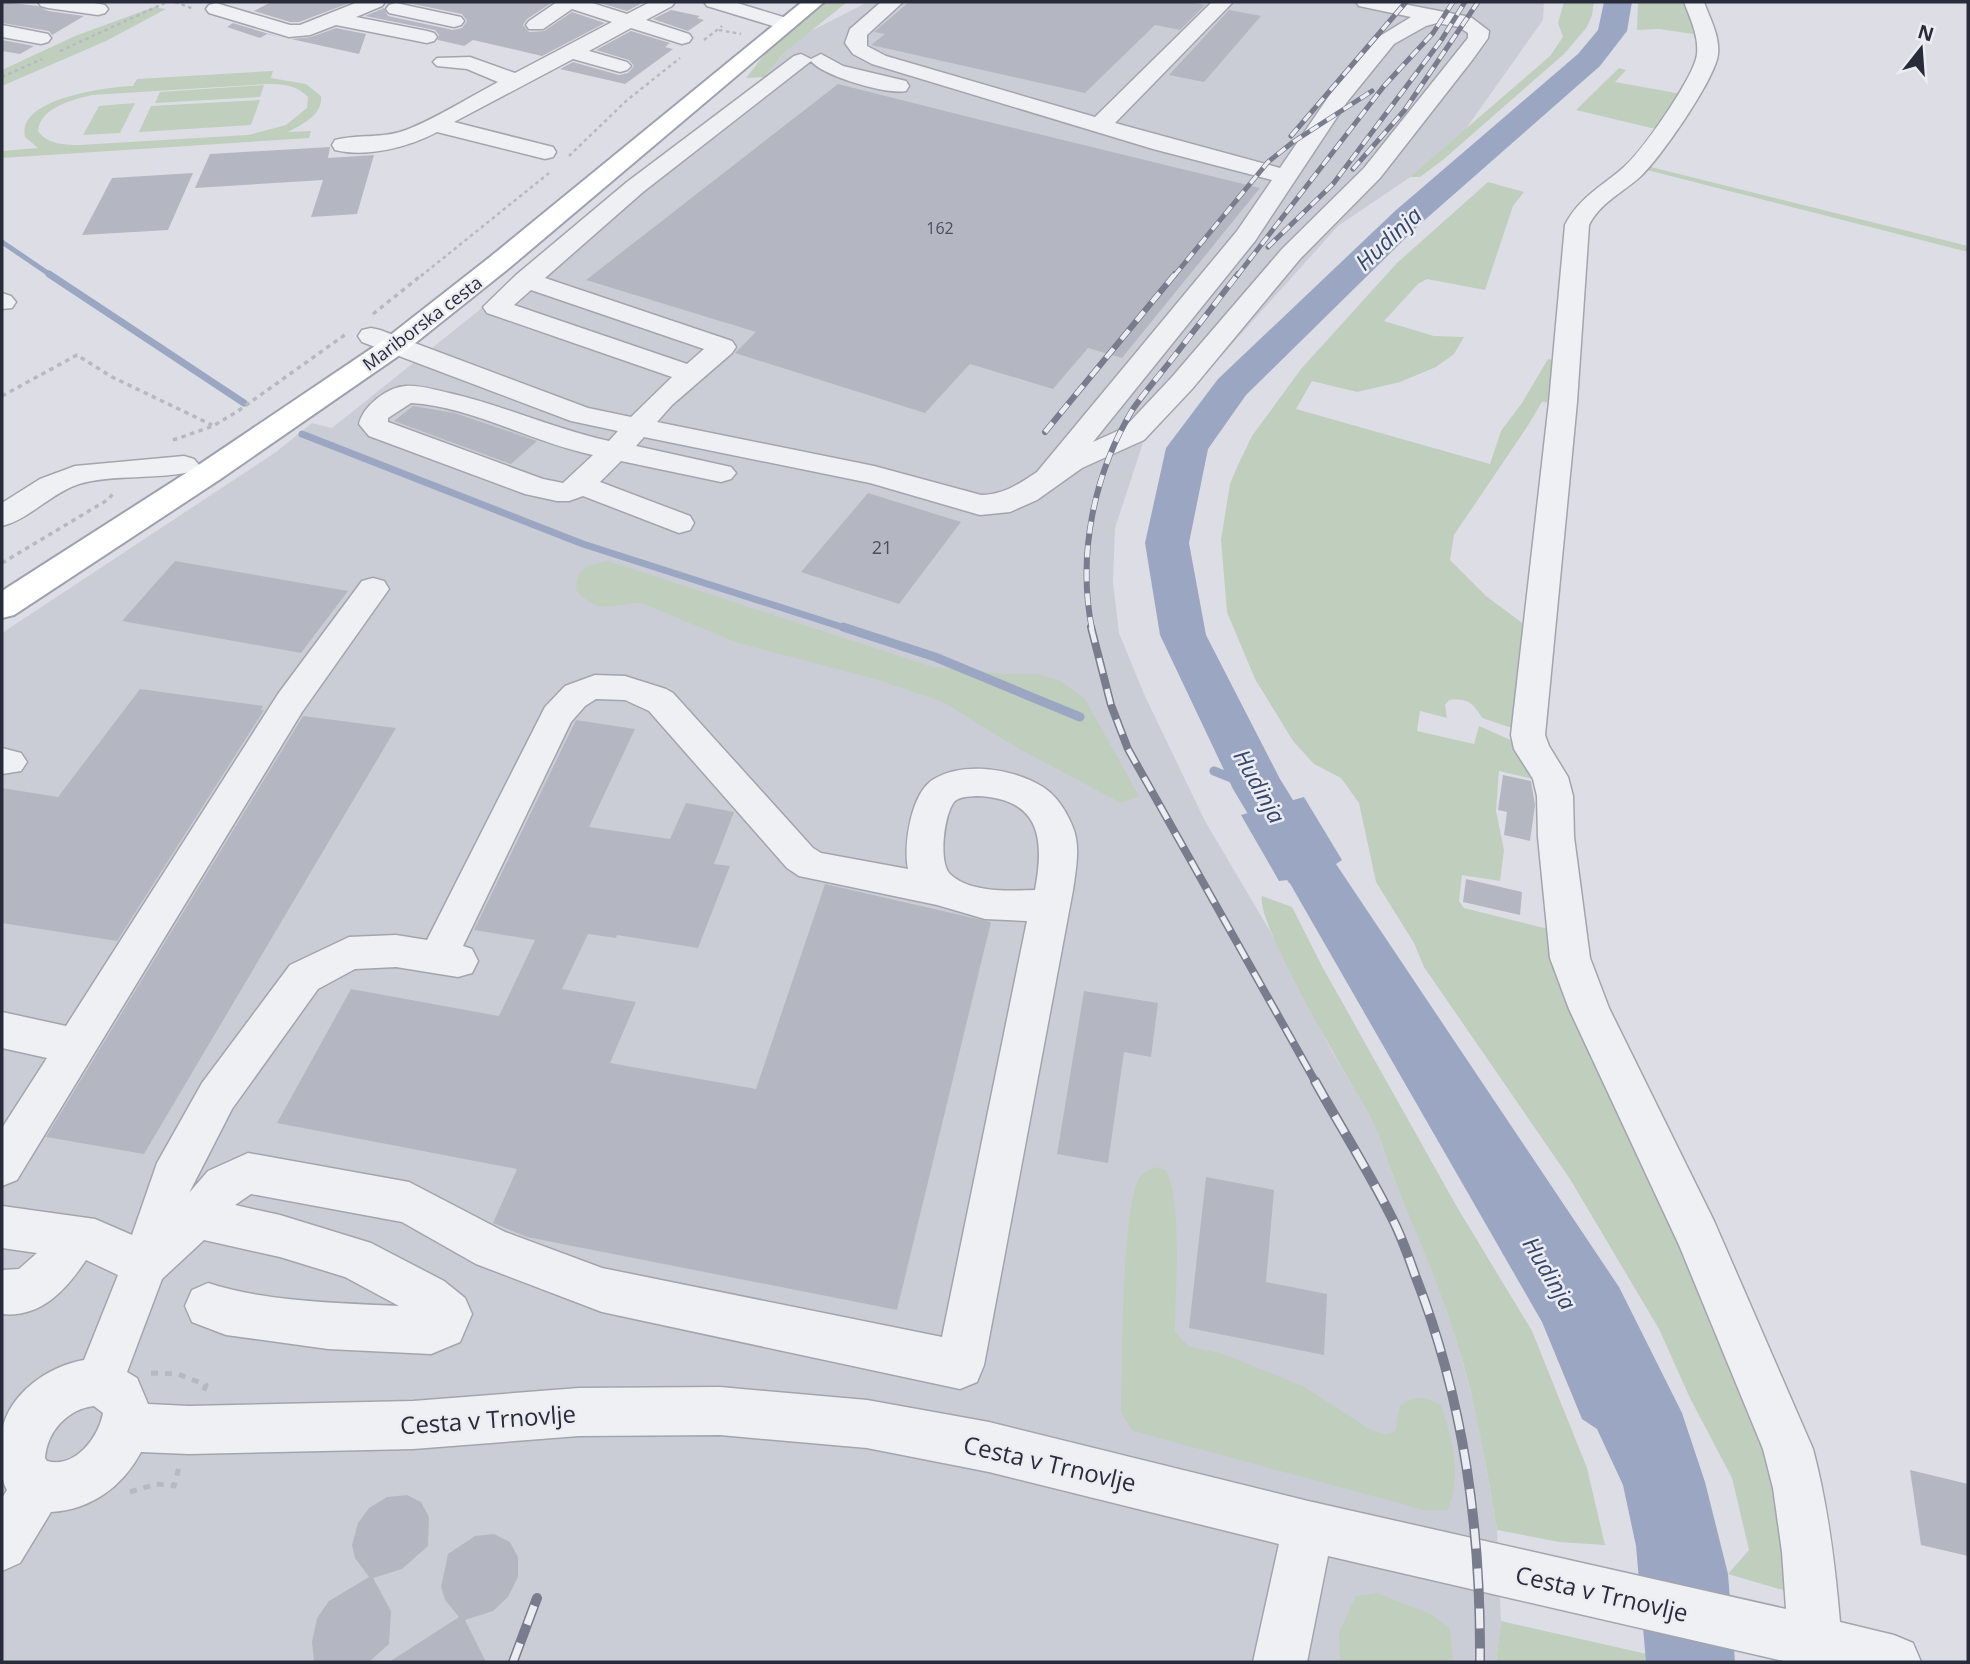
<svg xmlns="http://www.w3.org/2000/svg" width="1970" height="1664" viewBox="0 0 1970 1664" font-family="'Open Sans',sans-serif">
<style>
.built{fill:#cbcdd6}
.green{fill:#c0cebe;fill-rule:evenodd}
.water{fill:#9ba7c2}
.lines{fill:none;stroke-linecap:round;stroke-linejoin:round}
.stream-far2{stroke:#9ba7c2;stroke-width:5}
.stream-far1{stroke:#9ba7c2;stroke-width:7}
.stream{stroke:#9ba7c2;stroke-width:9}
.river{fill:#9ba7c2;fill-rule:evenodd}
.building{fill:#b4b7c1}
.minor-casing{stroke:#a3a5ae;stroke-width:3}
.major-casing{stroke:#9da1af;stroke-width:4}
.path-far2{stroke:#b7b9c0;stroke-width:2.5;stroke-dasharray:3.5 3.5;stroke-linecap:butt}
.path-far1{stroke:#b7b9c0;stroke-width:3.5;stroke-dasharray:4.5 4.5;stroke-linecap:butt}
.path{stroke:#b7b9c0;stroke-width:5;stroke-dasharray:7 7;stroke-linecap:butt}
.minor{fill:#eff0f4;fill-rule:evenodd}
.major{fill:#fff;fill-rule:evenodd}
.rail-far3-casing{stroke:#787c8d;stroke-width:5}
.rail-far2-casing{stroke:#787c8d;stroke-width:6}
.rail-far1-casing{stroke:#787c8d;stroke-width:8}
.rail-casing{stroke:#787c8d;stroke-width:10}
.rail-far3{stroke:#ecedf3;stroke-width:3.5;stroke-dasharray:10;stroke-linecap:butt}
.rail-far2{stroke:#ecedf3;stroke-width:4.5;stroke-dasharray:12;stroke-linecap:butt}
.rail-far1{stroke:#ecedf3;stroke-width:5;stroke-dasharray:16;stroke-linecap:butt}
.rail{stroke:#ecedf3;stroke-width:7;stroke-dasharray:20;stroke-linecap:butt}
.labels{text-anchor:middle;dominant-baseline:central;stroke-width:5;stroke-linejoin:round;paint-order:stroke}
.far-number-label{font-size:16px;fill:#4b4e5c}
.far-street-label{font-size:18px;fill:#282b3a;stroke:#ecedf3}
.number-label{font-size:18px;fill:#4b4e5c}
.water-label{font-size:23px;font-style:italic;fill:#364569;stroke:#ecedf3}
.near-street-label{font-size:24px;fill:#282b3a;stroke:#ecedf3}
</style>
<rect width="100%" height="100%" fill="#dddee5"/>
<!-- built -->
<path class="built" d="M868,2H1544L1543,20L1465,130L1415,174L1338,226L1143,443L1115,528L1113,582L1119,633L1144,694L1205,821L1270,931L1330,1048L1373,1120L1394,1179L1428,1256L1457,1340L1478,1420L1497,1530L1501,1621L1496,1662H2V633L276,452L312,423L332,428L769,78L764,77L785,52L803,35Z"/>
<!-- green -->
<path class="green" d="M823,2H847L785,52L764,77L746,78L775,41Z
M1564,2H1594L1592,15L1587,27L1564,54L1444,159L1420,177H1410L1550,56L1563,37L1558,23Z
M1638,2H1690L1700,35L1659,29L1637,30Z
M154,7L166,9L106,41L2,86V70L75,36Z
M1619,68L1626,70L1615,82L1676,93L1679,92L1682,84L1688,86L1660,130L1576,110Z
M273,71L271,78L306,84L321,96C323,115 303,124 288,132L311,131L309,138L2,158V151L38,148L25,137C16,98 108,87 133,86L137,79ZM266,84C282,84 297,85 308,97L307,108L286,125L248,135L79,145C64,145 47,144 38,131C40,107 73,100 92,95Z
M264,85L260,97L155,103L160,92Z
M260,100L251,125L139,132L151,106Z
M135,103L120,133L83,135L99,106Z
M1651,167L1968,246V252L1647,170Z
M1488,182L1524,192L1513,206L1485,290L1427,279L1418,284L1384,321L1434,336L1464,337L1454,354L1436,367L1400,382L1357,392L1312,381L1296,409L1490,464L1501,431L1522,403L1548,359L1560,362L1555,403L1542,402L1527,427L1454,535L1450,560L1486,596L1529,628L1521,726L1509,727L1482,718C1473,702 1467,698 1449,700L1445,705L1447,718L1420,711L1417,731L1474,744L1479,726L1522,745L1547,782L1499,771L1496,811L1504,850L1500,881L1462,875L1459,901L1464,908L1560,932L1758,1399L1800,1595L1728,1574L1749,1550L1732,1478L1690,1398L1659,1329L1570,1179L1424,967L1414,943L1376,882L1359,803L1341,778L1314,764L1293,741L1255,679L1227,612L1221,540L1230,484L1238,465L1252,436L1301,369L1397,263Z
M608,561L933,667L1006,674H1036L1059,680L1085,699L1139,796L1121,803L1021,750L943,702L875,679L738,643L641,603C612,603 599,617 576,590C577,565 587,566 608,561Z
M1262,896L1292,907L1323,968L1457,1207L1532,1331L1587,1468L1605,1545L1559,1542L1497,1530C1486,1465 1476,1401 1456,1339C1439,1284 1416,1233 1395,1181C1385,1156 1379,1130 1365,1107C1347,1076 1255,922 1262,896Z
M1155,1167L1166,1170C1183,1202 1175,1293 1175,1332L1190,1347L1221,1353L1303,1386L1368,1428L1386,1435L1395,1432L1400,1406C1415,1395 1424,1397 1441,1405C1452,1438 1463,1478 1447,1510H1424L1133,1431L1121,1413C1122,1373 1121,1200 1141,1175C1144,1172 1151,1169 1155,1167Z
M1377,1593L1431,1614L1450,1628L1453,1662H1340L1339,1632L1356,1596Z
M1501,1621L1647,1654L1646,1662H1496Z"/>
<!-- water -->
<path class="water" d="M1304,797L1342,860L1336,864L1619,1287L1682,1413L1705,1482L1728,1574L1735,1662H1646L1636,1546L1623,1485L1597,1429L1582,1419L1542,1322L1288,880L1279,881L1241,815Z"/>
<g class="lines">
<!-- stream-far2 -->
<path class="stream-far2" d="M2,242L52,276"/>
<!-- stream-far1 -->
<path class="stream-far1" d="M49,274L244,403
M302,434L583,544L848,629"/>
<!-- stream -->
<path class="stream" d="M843,627L935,657L1080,717
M1214,771L1259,789"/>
<!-- river -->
<path class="river" d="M1604,2H1632L1627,31L1600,66L1419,225L1246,395L1208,449L1189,543L1206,635L1280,779L1335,868L1327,883L1308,889L1289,883L1233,789L1160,635L1145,543L1166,448L1218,379L1395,211L1578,54L1598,30Z"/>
</g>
<!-- building -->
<path class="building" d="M2,2L38,6L48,11L84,16L52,35L49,31L2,23Z
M271,2H352L299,22H290L254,11Z
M403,2H553L527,19L523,25L529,32L544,31L572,12L605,23L542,56L473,40L464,46L438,40L439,35L435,30L365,16L384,8L388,16L453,30L462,28L467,21L462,14Z
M597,2H635L642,3L627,11Z
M909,2H1188L1205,5L1180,30L1155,25L1085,93L871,45L885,34L874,32Z
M671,10L700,16L697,18L704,20L688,31L653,19Z
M1229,10L1261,16L1204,82L1169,75Z
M233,23L279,37L267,34L260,38L227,27Z
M336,28L366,34L359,54L291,39L311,37Z
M631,31L670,43L665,47L673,49L625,84L560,69L573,62L619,75L628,73L634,66L629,60L596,50Z
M2,40L34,46L20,54L2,51Z
M838,84L977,119L1260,188L1122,358L1088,348L1053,389L970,364L925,413L735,353L756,332L586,280Z
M330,147L328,158L374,155L357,214L311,217L323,180L195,188L210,154Z
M193,173L168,230L82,235L112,178Z
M413,406L455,413L537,441L511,464L394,421Z
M868,493L961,522L899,604L801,572Z
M175,561L348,591L301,653L122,621Z
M140,689L263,706L261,710H264L117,941L2,923V788L58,797Z
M303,716L396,728L144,1154L46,1137Z
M576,720L635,729L589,827L670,839L686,803L734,812L714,864L730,866L698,948L617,935L616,938L588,934L562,989L636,1002L610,1063L756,1089L825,884L991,922L897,1310L527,1237L493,1223L517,1169L277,1123L351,989L499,1016L535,940L474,930Z
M1503,775L1531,781L1535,805L1530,841L1504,835L1507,812L1498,810Z
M1466,879L1522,892L1520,915L1463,902Z
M1084,991L1158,1003L1151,1057L1124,1052L1108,1163L1057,1154Z
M1206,1177L1274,1190L1266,1282L1327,1294L1324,1355L1189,1328Z
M1910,1470L1968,1484V1556L1921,1545Z
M407,1495L421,1502L429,1517L428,1546L402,1569L373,1578L391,1611L389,1644L369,1662H314L312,1642L317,1618L329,1601L369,1577L355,1558L352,1545L358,1523L369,1508L387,1497Z
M494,1534L510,1542L518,1557V1577L508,1597L493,1611L465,1620L486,1662H389L459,1617L445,1600L441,1587L448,1554L475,1536Z"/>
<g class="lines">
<!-- minor casing -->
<g class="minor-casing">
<path id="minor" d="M38,2H89L105,5L108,9L105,13L98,15L48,8L41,6Z
M358,2H385L382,6L356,17L427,31L434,33L437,37L434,41L427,43L336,25L310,35L289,37L209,13L206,9L209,5L216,3L290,25H300Z
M557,2H589L627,14L650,2H675L672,6L646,20L689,34L692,38L689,42L682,44L631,28L589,51L627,62L631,66L627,70L620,72L573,59L454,122L553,147L556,152L553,157L545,159L437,132C409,147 367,158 335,150L332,145L335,140C358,134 383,139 406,130C437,118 468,98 498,82L467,69L437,66L433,62L437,58L470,57L515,73L612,22L572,9L543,29H529L526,25L529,21Z
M704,2H734L793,20L796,24L793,28L786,30L707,6Z
M881,2H903L867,35V46L886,56L1095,117L1212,2H1233L1115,123L1280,168L1331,93L1380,36L1411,17L1359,6L1356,2H1393L1465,16L1472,18L1489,31L1488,38L1473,59L1380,178L1300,259L1192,389L1144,440L1082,468L1037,500L1010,512L980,515L870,483L644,437L636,446L731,467L736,473L731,479L721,482L621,461L600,482L690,516L694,523L690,530L679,533L583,496L569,501H557L525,494L369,436L359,424C363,406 387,387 406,386C420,385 435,390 449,393C503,405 554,429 609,441L618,431L571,421L362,342L358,336L362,330L371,328L380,330L588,408L631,417L672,377L487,313L483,307L516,275L627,182L794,56L801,54L811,59L821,54L843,66L906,81L909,86L906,91C887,95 823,76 811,61L643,192L545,278L732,341L736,347L732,353L672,405L657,422L874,466L981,495C1003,495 1019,484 1037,472L1237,231L1272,180L1153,149L872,64L853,54L845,43L850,29ZM1437,23L1459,27L1468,33V38L1364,168L1282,249L1172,377L1124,428L1093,442L1255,241L1347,102L1394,44L1426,26ZM531,290L704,349L687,364L514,305ZM411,403C470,406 534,443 593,455L563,483L543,479L388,422V418Z
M1684,2H1704C1710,19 1720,36 1718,54C1716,78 1659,160 1640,177C1622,193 1600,203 1589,225L1577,402L1545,735L1549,746L1568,777L1573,796L1574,837L1590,958L1609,1008L1714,1221L1813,1449C1828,1506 1835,1563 1840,1622L1894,1635L1913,1643L1921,1662H1788L1328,1556L1307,1662H1253L1279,1544L989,1472L867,1448L720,1435L579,1436L413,1449L189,1454L141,1452C123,1486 91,1510 51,1512L20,1563L2,1571V1498L7,1490C0,1478 2,1466 2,1453C2,1446 0,1438 2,1431C9,1393 49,1366 84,1360L118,1275L86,1260C66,1290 41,1318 2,1314V1270L19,1269L37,1253L2,1248V1206L95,1219L132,1235L157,1163L202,1083L290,965L349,937L396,935L427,940L545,707L565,686L595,675L625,676L666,689L673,693L813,848L821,853L908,869C903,846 911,792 934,779C965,761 1014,769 1043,787C1057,796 1066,811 1072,825C1081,845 1076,869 1073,890L984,1365L977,1382L960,1389L602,1312L476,1264L402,1222L251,1194L235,1205L280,1215L371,1243L444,1281L465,1298L472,1314L460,1342L431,1354L328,1349L226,1335L192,1322L185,1306L192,1290L208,1283C266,1302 338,1303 399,1306L345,1277L280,1257L204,1240L162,1279L127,1372L137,1378L148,1404L189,1406L413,1401L579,1388L720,1387L867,1400L989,1422L1308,1501L1786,1609L1782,1552L1773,1488L1763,1449L1679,1245L1569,1009L1550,958L1538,837L1537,796L1533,779L1514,749L1511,735L1549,402L1565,225C1579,197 1603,186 1625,166C1643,150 1695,76 1697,54C1699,36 1690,18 1684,2ZM596,699L625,700L649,711L787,868L799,876L937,905L985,919L1027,921L942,1337L602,1268L505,1232L409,1182L248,1153L208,1171L189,1193L232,1109L318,989L355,969L396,967L458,977L472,973L478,961L472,949L463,946L571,722L585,706ZM976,796C1040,798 1045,838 1035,890C1009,891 970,893 950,874C938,863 944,812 955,801C961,796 969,797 976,796ZM94,1406L103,1413C99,1437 75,1469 47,1461L45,1458C47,1431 68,1409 94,1406Z
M396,3L461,17L464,21L461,25L454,27L389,13L386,9L389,5Z
M2,25L48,34L51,38L48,42L41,44L2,37Z
M2,293L11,296L16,302L12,308L2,309Z
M184,456L194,459L199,465L194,471C159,480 112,474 79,484C51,493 30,519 2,526V503L40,479L75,466Z
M373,578L384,581L389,589L302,712L17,1180L2,1186V1128L47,1058L2,1048V1012L66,1026L278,694L362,581Z
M2,748L21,753L27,762L21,771L2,774Z"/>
</g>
<!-- major casing -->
<g class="major-casing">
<path id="major" d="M802,2H824L508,269L404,352L219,480L14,615L2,618V591L197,466L384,340L490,257Z"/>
</g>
<!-- path-far2 -->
<path class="path-far2" d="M175,2L194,9
M719,30L741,34
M704,40L722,26
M60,51L167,2
M2,77L42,59
M569,156L626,101L680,58
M421,276L549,173"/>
<!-- path-far1 -->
<path class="path-far1" d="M373,314L423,274
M2,396L77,355L112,377L212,425
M173,440L213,426L238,411L346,334
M2,563L109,499L113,493"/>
<!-- path -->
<path class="path" d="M151,1373L178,1374L206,1385L203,1392
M130,1492L156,1484L174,1486L179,1467"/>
<!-- minor -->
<use href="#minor" class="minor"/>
<!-- major -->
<use href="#major" class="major"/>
<!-- rail-far3 casing -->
<g class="rail-far3-casing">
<path id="rail-far3" d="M1291,136L1406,2
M1353,169L1404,111L1478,2
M1268,247L1333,184L1442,39L1465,2
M1174,276L1268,162L1293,142L1372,91
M1237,276L1384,86L1433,33L1453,2"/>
</g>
<!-- rail-far2 casing -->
<g class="rail-far2-casing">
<path id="rail-far2" d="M1045,432L1175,274
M1092,629C1077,555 1094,473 1133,409C1144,393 1157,378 1169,363C1192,333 1215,304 1238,274"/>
</g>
<!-- rail-far1 casing -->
<g class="rail-far1-casing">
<path id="rail-far1" d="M1091,627L1111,705L1128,749L1316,1083"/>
</g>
<!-- rail casing -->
<g class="rail-casing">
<path id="rail" d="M1315,1081C1340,1126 1368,1170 1391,1216C1401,1235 1408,1255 1415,1275C1464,1400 1481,1529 1480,1662
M513,1662L537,1598"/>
</g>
<!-- rail-far3 -->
<use href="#rail-far3" class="rail-far3"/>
<!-- rail-far2 -->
<use href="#rail-far2" class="rail-far2"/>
<!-- rail-far1 -->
<use href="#rail-far1" class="rail-far1"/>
<!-- rail -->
<use href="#rail" class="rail"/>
</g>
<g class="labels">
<!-- far-number labels -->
<g class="far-number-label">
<text x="940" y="228">162</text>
</g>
<!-- far-street labels -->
<g class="far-street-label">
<text transform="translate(422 323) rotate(-37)">Mariborska cesta</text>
</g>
<!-- number labels -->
<g class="number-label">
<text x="882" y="547">21</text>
</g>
<!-- water labels -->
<g class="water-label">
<text transform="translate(1388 238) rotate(-43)">Hudinja</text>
<text transform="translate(1260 786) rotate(61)">Hudinja</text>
<text transform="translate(1550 1273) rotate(59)">Hudinja</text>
</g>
<!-- near-street labels -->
<g class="near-street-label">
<text transform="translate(488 1419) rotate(-4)">Cesta v Trnovlje</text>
<text transform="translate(1050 1463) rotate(13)">Cesta v Trnovlje</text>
<text transform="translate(1602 1593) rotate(13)">Cesta v Trnovlje</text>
</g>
</g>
<!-- border -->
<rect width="1970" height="1664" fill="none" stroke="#282b3a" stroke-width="7"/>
<!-- north arrow -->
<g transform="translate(1921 49) rotate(17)" stroke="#ecedf3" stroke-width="5" paint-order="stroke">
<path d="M0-5L12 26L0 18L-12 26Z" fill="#282b3a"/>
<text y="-10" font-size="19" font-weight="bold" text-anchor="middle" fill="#282b3a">N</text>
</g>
</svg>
